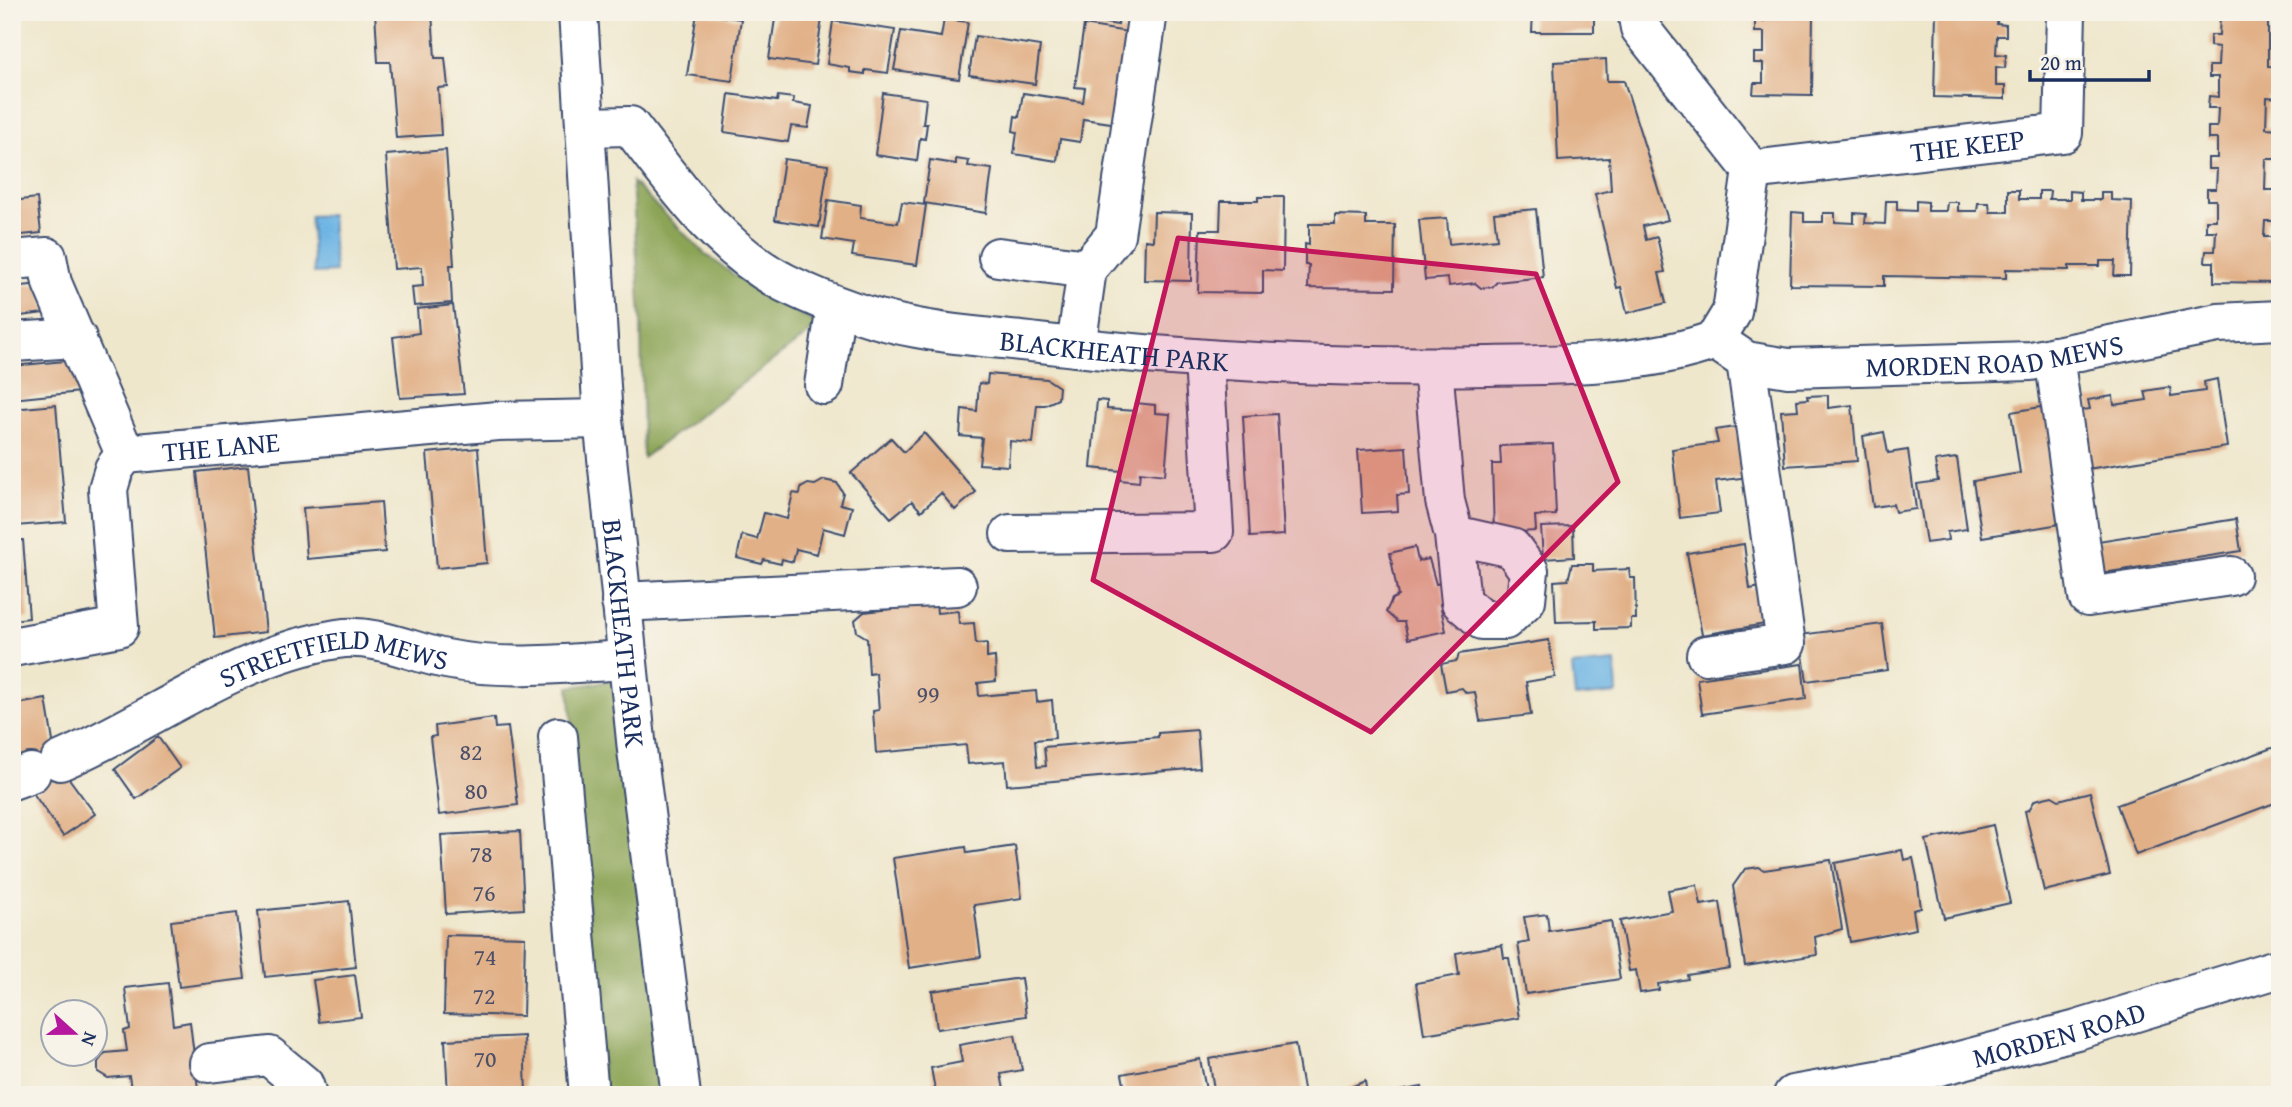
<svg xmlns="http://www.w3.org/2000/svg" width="2292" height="1107" viewBox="0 0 2292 1107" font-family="'Gentium Book Plus',serif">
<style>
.forest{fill:#8ca456;stroke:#546a5a;stroke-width:2}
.water{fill:#6cb4e4;stroke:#4472a1;stroke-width:2}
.building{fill:#e1b087}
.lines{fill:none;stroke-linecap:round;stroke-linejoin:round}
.minor-casing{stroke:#3b4b6e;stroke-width:42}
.minor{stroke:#fff;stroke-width:38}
.marked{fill:#c2185b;fill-opacity:0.2;stroke:#c2185b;stroke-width:5;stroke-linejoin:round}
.labels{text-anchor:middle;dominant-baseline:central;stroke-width:5;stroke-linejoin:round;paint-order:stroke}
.number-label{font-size:24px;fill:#4c4f68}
.street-label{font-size:28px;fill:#1b2f5e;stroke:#f7f3e8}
</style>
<rect width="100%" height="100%" fill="#f7f3e8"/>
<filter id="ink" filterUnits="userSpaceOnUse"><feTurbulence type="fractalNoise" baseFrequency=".0143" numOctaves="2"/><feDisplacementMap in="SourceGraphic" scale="14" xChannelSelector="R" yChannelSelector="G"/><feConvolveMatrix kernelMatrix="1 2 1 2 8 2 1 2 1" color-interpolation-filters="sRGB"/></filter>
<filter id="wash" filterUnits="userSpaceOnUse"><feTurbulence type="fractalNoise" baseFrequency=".00686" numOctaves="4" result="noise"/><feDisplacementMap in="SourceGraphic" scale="28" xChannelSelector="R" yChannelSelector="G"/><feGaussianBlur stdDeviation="1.57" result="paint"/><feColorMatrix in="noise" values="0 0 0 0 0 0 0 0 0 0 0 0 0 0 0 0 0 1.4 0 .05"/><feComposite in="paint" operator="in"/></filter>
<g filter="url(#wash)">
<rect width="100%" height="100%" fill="#efe7cc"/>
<!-- forest -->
<path class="forest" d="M632,182L705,254L758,292L820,325L643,458L641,318Z
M618,680L666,1095H604L569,687Z"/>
<!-- water -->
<path class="water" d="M331,215L335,272L314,273L310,216Z
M1615,662L1617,693L1575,697L1572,666Z"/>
<g id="blocks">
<!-- building -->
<path class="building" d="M375,12H432L435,58H445L448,87L438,88L441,135L396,138L390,62H378Z
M776,12H823L815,65L769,59Z
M1061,12H1119L1118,25L1060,16Z
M1533,12H1594V32H1532Z
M1764,12H1813L1812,95L1753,94L1754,83H1763V63H1754V53H1764V32H1755V20L1764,21Z
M1936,12H1998L1997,24L2006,25V36H1997L1996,54L2006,55L2005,68L1996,67V86H2005V99L1934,97Z
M2211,12H2268V66L2280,67V98L2267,97L2266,128L2280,129V159H2266L2265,190H2280V221H2265L2264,237H2278L2277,283L2214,282V262H2205L2206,251H2215L2216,231H2206V220H2216V200H2207V189H2216L2217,169H2208V158H2217V139H2208V127H2217L2218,108H2208L2209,96L2218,97V77H2209V66H2218L2219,47L2210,46V35H2219L2220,16H2211Z
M697,13L741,19L732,81L687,75Z
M944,19L968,22L959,79L894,70L901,31L941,37Z
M833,21L895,30L888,73L865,70V74L850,72V68L827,64Z
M1084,25L1128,32L1118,124L1083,119L1080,142L1060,139L1057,161L1014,154L1017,132L1013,131L1015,116L1019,117L1023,93L1083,102L1085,88L1075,87Z
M975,36L1040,46L1035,84L969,75Z
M1606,59L1607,81H1624L1668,220L1643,226L1646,240L1657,237L1665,272L1659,273L1666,303L1627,313L1621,287L1617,288L1595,194L1611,190L1609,158L1558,161L1554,62Z
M883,93L926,99L923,124H927L925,139L920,138L917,161L875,155Z
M729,94L777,101L778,96L794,98L793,103L812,106L808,128L791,126L788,142L724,132Z
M446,150L454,265H450L452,303L414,306L412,287L423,286L422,267L394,269L386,155Z
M784,159L828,165L819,227L775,220Z
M956,159L969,161L968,166L992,169L986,213L924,203L930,160L956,164Z
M2008,190H2019V199H2039V191H2050L2049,199H2070V191L2081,192V200H2101V192H2111V200L2132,201L2130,276H2114L2115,261H2100V266H2069V270L2006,269V278L1884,276V286L1790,285L1792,212L1804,213V222H1823V213H1835V222L1854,223V213L1866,214L1865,223L1885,224L1886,201H1897V210L1916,211V201L1928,202V211H1946L1947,202H1958V211H1977L1978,203H1989L1990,212H2008Z
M1258,197H1284L1283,271L1263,270V293L1198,292L1200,230H1220L1221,201H1258Z
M37,198L41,233L12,236V201Z
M828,200L861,205L860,218L898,223L902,202L926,205L917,265L852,256L854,244L822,239Z
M1536,209L1543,277L1497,282L1492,287L1481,288L1475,283L1449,286L1448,278L1425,280L1419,220L1447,218L1449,244L1497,239L1494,213Z
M1154,212L1192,213L1191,281L1144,280L1145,240L1153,241Z
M1335,215L1366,216V225H1395L1394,289L1308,288L1309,265H1305V244L1309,245V224H1335Z
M41,284L45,313L12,317V287Z
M453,305L464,394L400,398L393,337L419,333L417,309Z
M76,360L80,392L12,399V366Z
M988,374L1047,379L1059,387L1058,399L1045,405H1037L1033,443L1010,441L1008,466L979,464L982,438L960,436L962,409L977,411L979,383L987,384Z
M2217,379L2227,447L2081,470L2071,412L2090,409L2088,400L2113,396L2114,405L2147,400L2145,391L2170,387L2171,396L2205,391L2204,382Z
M1828,395V408L1852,405L1857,461L1785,466L1781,411L1798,410L1797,400L1808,399L1807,396Z
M1097,400L1107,401V409L1136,411V403L1155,405V413L1170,414L1165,475L1140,472L1139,482L1120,480L1121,471L1091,468Z
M56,405L66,522L15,526L12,409Z
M2047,406L2066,523L1982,537L1973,481L2020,473L2011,412Z
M1277,414L1284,535L1250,537L1243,416Z
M1743,426L1750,477L1716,481L1720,513L1680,518L1672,449L1718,443L1715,430Z
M1884,432L1888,453L1908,450L1916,509L1895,512L1893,504L1873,507L1863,436Z
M924,433L976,492L955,510L941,493L921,511L912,501L891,518L851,473L891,438L904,452Z
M1553,444L1556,515L1535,516L1536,531L1494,533L1492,464H1501L1500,446Z
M1406,447L1409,494L1397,495L1398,511L1362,513L1358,450Z
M478,448L487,563L437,568L427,453Z
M1957,458L1967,529L1947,532L1948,540L1926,543L1917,484L1938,481L1935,461Z
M248,466L266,632L215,638L197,472Z
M824,480L837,483L843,493L840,504L852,507L845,534L823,528L817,554L796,549L793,562L782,559L781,564L764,560L762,564L737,558L742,535L757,539L764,513L787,519L793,493L800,494L801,488L808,484L815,485Z
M381,502L385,552L307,559L303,508Z
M2236,519L2241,551L2097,574L2092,542Z
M1573,526L1574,557L1543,559L1541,527Z
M23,540L29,618L12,620V541Z
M1744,544L1750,589L1766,586L1765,624L1702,635L1687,553Z
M1415,547L1418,561L1429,559L1436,584L1441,583L1445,603L1440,604L1446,631L1408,639L1404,622H1397L1386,612L1392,599L1398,596L1390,553Z
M1572,564H1593V571L1629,569L1630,578H1635L1636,619H1631V628L1596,629V621L1556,622L1554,581L1568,580Z
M936,604L937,613L958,611L959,624L974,623L976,644L987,643V658L995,657L996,681L978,683L979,696L1036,691L1037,702L1052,700L1055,738L1035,740L1037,767L1046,766L1044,747L1158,737V733L1197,730L1200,768L1007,785L1005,761L968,764L966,745L876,753L873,711L879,710L876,673L869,674L867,638L857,632L855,620L864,612Z
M1882,624L1888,670L1807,681L1800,635Z
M1549,640L1555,677L1526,682L1531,715L1480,721L1475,692L1466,693L1462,688L1446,691L1441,664L1457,661L1459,654Z
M1802,664L1806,699L1702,714L1697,679Z
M46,699L54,748L65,773L95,814L63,836L33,793L39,790L19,757L12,724V705Z
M494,718L495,728L508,727L518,805L439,815L430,737L436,736L435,726Z
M158,737L180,768L136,799L115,769Z
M2280,745V801L2136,855L2117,805Z
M2090,792L2110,875L2044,891L2025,811L2029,810L2035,800L2052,796L2059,800Z
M1993,825L2010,903L1944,918L1926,840Z
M520,831L524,909L446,914L441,835Z
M1015,846L1022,898L974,905L981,957L909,968L893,858L966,847L967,853Z
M1902,850L1904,860L1913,858L1917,877L1921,908L1913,910L1916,929L1850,942L1835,863Z
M1831,860L1842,929L1815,937L1817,955L1745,966L1733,886L1745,869L1759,867L1764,870Z
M1697,885L1701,905L1720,902L1730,968L1687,975L1688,979L1658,984L1659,990L1640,993L1636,970L1629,971L1620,921L1672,911L1668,890Z
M349,901L356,967L265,977L258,911Z
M237,913L245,979L179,987L171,921Z
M1547,914L1549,931L1611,921L1620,979L1526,994L1518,944L1529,942L1524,917Z
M446,935L525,937L523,1016L444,1014Z
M1502,945L1504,958H1509L1519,1018L1424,1034L1416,983L1459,975L1456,953Z
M355,975L361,1017L319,1022L313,980Z
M1021,978L1026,1016L937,1029L932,991Z
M168,983L173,1025L190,1022L198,1089H193V1095H132L129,1076L108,1078L98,1072V1062L105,1053L127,1051L124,1031L130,1029L125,988Z
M1015,1035L1022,1070L1001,1074L1005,1095H936L931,1068L962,1062L959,1045Z
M524,1036L526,1095H448L445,1040Z
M1295,1044L1304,1095H1215L1209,1059Z
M1200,1059L1207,1095H1126L1122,1074Z
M1365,1081L1367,1095H1332Z
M1422,1087L1423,1095H1387V1093Z"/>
</g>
</g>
<g filter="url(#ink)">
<use href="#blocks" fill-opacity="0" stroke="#3b4b6e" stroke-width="2"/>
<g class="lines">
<!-- minor casing -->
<g class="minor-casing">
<g id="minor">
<path id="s1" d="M578,12L603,419L637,750L681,1095"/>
<path d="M1637,12L1640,28L1752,170L1732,312L1715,340"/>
<path id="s2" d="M585,127L630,126C674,183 719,249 785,283C826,303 872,320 917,328C957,336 999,338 1039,343C1189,361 1339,369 1489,366C1561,365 1648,365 1715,340"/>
<path id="s3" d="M1752,170L2063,133L2066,12"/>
<path d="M998,257L1087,269"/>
<path d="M12,260L47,257L52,283L125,454"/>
<path id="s4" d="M1715,340L1746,361L1788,368L2031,361L2218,323L2280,320"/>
<path d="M12,342L77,338"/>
<path d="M1076,347L1087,269L1115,235L1148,12"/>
<path d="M2054,356L2088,597L2231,576"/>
<path d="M1433,367L1445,501L1454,535L1461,602L1482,620H1505L1526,600L1529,571L1512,548L1454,535"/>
<path d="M824,385L836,306"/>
<path d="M1010,534L1214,532L1204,360"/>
<path d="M621,602L957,586"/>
<path id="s5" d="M12,647L119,627L108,489L114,469L125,454L498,421L603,419"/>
<path d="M1706,655L1786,644L1746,361"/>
<path d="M558,737L589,1095"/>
<path id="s6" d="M60,761C152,722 236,655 337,639C375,633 410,652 446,659C505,671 568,663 627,660"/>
<path d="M12,780L31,773"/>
<path d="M209,1063L269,1056L304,1085L307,1095"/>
<path id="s7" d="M1793,1095L1906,1075L2077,1030L2280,968"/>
</g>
</g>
<!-- minor -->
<use href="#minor" class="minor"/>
</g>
</g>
<!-- marked area -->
<path class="marked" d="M1178,238L1536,274L1618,482L1371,732L1093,580Z"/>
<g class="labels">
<!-- number labels -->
<g class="number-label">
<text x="928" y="693">99</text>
<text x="471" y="751">82</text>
<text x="476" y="790">80</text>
<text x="481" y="853">78</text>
<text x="484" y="892">76</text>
<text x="485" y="956">74</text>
<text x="484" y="995">72</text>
<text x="485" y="1058">70</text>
</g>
<!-- street labels -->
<g class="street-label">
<text stroke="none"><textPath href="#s3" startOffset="217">THE KEEP</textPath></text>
<text stroke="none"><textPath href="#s2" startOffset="606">BLACKHEATH PARK</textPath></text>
<text stroke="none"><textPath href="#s4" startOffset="287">MORDEN ROAD MEWS</textPath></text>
<text stroke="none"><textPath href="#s5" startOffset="383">THE LANE</textPath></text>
<text stroke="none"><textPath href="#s1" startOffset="623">BLACKHEATH PARK</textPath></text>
<text stroke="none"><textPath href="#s6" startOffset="299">STREETFIELD MEWS</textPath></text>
<text stroke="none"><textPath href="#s7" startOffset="273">MORDEN ROAD</textPath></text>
</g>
</g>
<!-- margin -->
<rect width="2292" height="1107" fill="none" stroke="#f7f3e8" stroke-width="42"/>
<!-- north arrow -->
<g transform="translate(74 1033) rotate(111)"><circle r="33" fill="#f7f3e8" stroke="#9fa5b1" stroke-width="2"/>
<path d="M0-5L12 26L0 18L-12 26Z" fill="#b5179e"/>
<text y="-10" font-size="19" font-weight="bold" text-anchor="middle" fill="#1b2f5e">N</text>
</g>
<!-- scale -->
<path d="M2030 70v10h119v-10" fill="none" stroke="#1b2f5e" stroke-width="3.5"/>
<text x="2040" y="70" font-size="21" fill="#1b2f5e" stroke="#f7f3e8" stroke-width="5" paint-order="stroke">20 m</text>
</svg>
